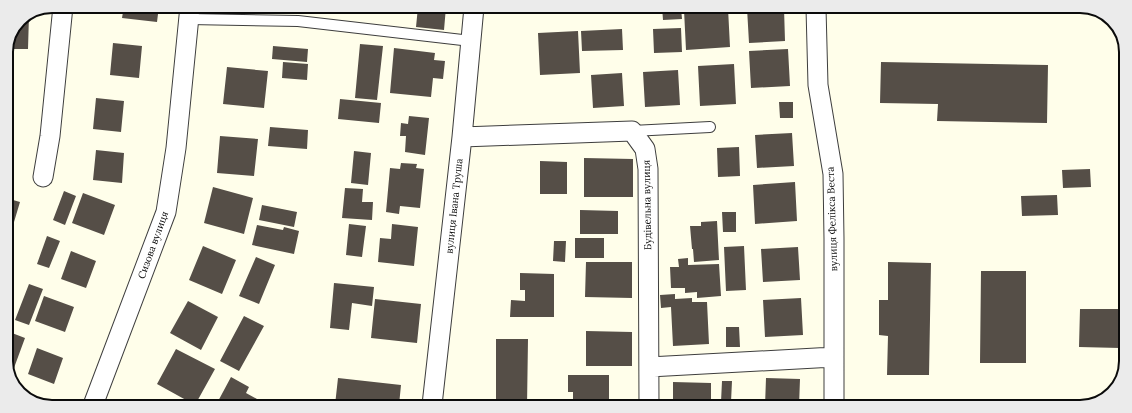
<svg xmlns="http://www.w3.org/2000/svg" width="1132" height="413" viewBox="0 0 1132 413" font-family="Lora,serif">
<style>
.building{fill:#554e47}
.lines{fill:none;stroke-linecap:round;stroke-linejoin:round}
.lane-casing{stroke:#3e3e3e;stroke-width:12}
.street-casing{stroke:#3e3e3e;stroke-width:21}
.lane{stroke:#fff;stroke-width:10}
.street{stroke:#fff;stroke-width:19}
.labels{text-anchor:middle;dominant-baseline:central;stroke-width:4;stroke-linejoin:round;paint-order:stroke}
.street-label{font-size:10px;fill:#0b0b0b;stroke:#fff}
.rim{fill:none;stroke:#0b0b0b;stroke-width:2}
</style>
<rect width="100%" height="100%" fill="#fffeea"/>
<!-- building -->
<path class="building" d="M86,6H100L99,14L85,13Z
M124,6H159L157,22L122,18Z
M303,7H323V10L303,11Z
M359,7H380L379,12L359,10Z
M418,7H446L444,30L416,27Z
M662,7L681,8L682,19L663,20Z
M728,8L730,47L686,50L684,10Z
M747,8H784L785,41L749,43Z
M29,15L28,49H6L20,19Z
M681,28L682,52L654,53L653,29Z
M622,29L623,50L582,51L581,31Z
M578,31L580,73L540,75L538,33Z
M113,43L142,46L139,78L110,75Z
M360,44L383,46L377,100L355,98Z
M273,46L308,49L307,62L272,59Z
M394,48L435,53L434,60L445,61L443,79L433,78L431,97L390,93Z
M788,49L790,86L751,88L749,51Z
M283,62L308,64L307,80L282,78Z
M881,62L1048,65L1047,123L937,121L938,104L880,103Z
M734,64L736,104L700,106L698,66Z
M227,67L268,71L264,108L223,104Z
M678,70L680,105L645,107L643,72Z
M622,73L624,106L593,108L591,75Z
M96,98L124,101L121,132L93,129Z
M340,99L381,103L379,123L338,119Z
M779,102H793V118H780Z
M409,116L429,118L425,155L405,152L406,136H400L401,123L408,124Z
M270,127L308,130L307,149L268,146Z
M792,133L794,166L757,168L755,135Z
M220,136L258,139L254,176L217,173Z
M739,147L740,176L718,177L717,148Z
M96,150L124,153L122,183L93,180Z
M354,151L371,153L368,185L351,183Z
M584,158L633,159V197H584Z
M540,161L567,162V194H540Z
M401,163L417,164L416,168L424,169L420,208L400,206L399,214L386,212L390,168L400,169Z
M1090,169L1091,187L1063,188L1062,170Z
M795,182L797,221L755,224L753,185Z
M213,187L253,198L244,234L204,223Z
M345,188L363,189L362,202H373L372,220L342,218Z
M64,191L76,196L65,225L53,220Z
M83,193L115,205L104,235L72,223Z
M1057,195L1058,215L1022,216L1021,196Z
M6,198L20,202L11,232L6,230Z
M262,205L297,212L294,227L259,220Z
M580,210L618,211V234H580Z
M722,212H736V232H723Z
M717,221L719,260L694,262L693,249H692L690,226H701V222Z
M349,224L366,226L362,257L346,255Z
M392,224L418,227L414,266L378,262L380,238L391,239Z
M257,225L283,230L284,227L299,231L294,254L252,245Z
M47,236L60,241L49,268L37,264Z
M575,238H604V258H575Z
M554,241H566L565,262L553,261Z
M203,246L236,260L222,294L189,280Z
M744,246L746,290L726,291L724,247Z
M798,247L800,280L763,282L761,249Z
M71,251L96,261L86,288L61,279Z
M256,257L275,265L259,304L239,296Z
M688,258V265L719,264L721,296L697,298V292L685,293V288H671L670,267H679L678,259Z
M586,262H632V298L585,297Z
M888,262L931,263L929,375H887L888,336L879,335V300H888Z
M981,271H1026V363H980Z
M520,273L554,274V317H510L511,300L525,301V290H520Z
M334,283L374,287L372,306L352,303L349,330L330,328Z
M29,284L43,289L29,325L15,320Z
M675,294V299L692,298V302H707L709,344L673,346L671,307L661,308L660,295Z
M44,296L74,307L65,332L35,321Z
M801,298L803,335L765,337L763,300Z
M375,299L421,304L417,343L371,338Z
M188,301L218,317L201,350L170,333Z
M1080,309H1120V348L1079,347Z
M244,316L264,326L239,371L220,361Z
M726,327H739L740,347H726Z
M586,331L632,332V366H586Z
M12,333L25,338L11,376L6,365V349Z
M496,339H528L527,406H496Z
M37,348L63,358L54,384L28,374Z
M176,349L215,369L195,405L157,384Z
M568,375H609V406H565V402H573V392H568Z
M231,377L249,387L246,393L257,399L254,405H216Z
M338,378L401,385L399,405H335Z
M766,378L800,379L799,406H765Z
M722,381H732L731,402H721Z
M673,382L711,383V406H673Z
M28,398L40,402L39,405L37,404Z
M280,402L296,404V405H280Z
M721,404H745V406H721Z"/>
<g class="lines">
<!-- lane casing -->
<g class="lane-casing">
<path id="lane" d="M189,19L298,21L471,41
M632,131L710,127"/>
</g>
<!-- street casing -->
<g class="street-casing">
<path id="street" d="M816,8L818,85L833,174L834,239V406
M462,137L632,131L645,149L648,169L649,406
M43,177L50,136L63,6
M649,367L834,357
M93,405L166,212L176,148L190,6
M432,405L462,137L474,7"/>
</g>
<!-- lane -->
<use href="#lane" class="lane"/>
<!-- street -->
<use href="#street" class="street"/>
</g>
<g class="labels">
<!-- street labels -->
<g class="street-label">
<text transform="translate(647 205) rotate(-91)">Будівельна вулиця</text>
<text transform="translate(454 206) rotate(-84)">вулиця Івана Труша</text>
<text transform="translate(832 219) rotate(-92)">вулиця Фелікса Веста</text>
<text transform="translate(153 245) rotate(-70)">Сизова вулиця</text>
</g>
</g>
<!-- crop -->
<path d="M0 0H1132V413H0ZM52 13H1080A39 39 0 0 1 1119 52V361A39 39 0 0 1 1080 400H52A39 39 0 0 1 13 361V52A39 39 0 0 1 52 13Z" fill="#ebebeb" fill-rule="evenodd"/>
<path class="rim" d="M52 13H1080A39 39 0 0 1 1119 52V361A39 39 0 0 1 1080 400H52A39 39 0 0 1 13 361V52A39 39 0 0 1 52 13Z"/>
</svg>
